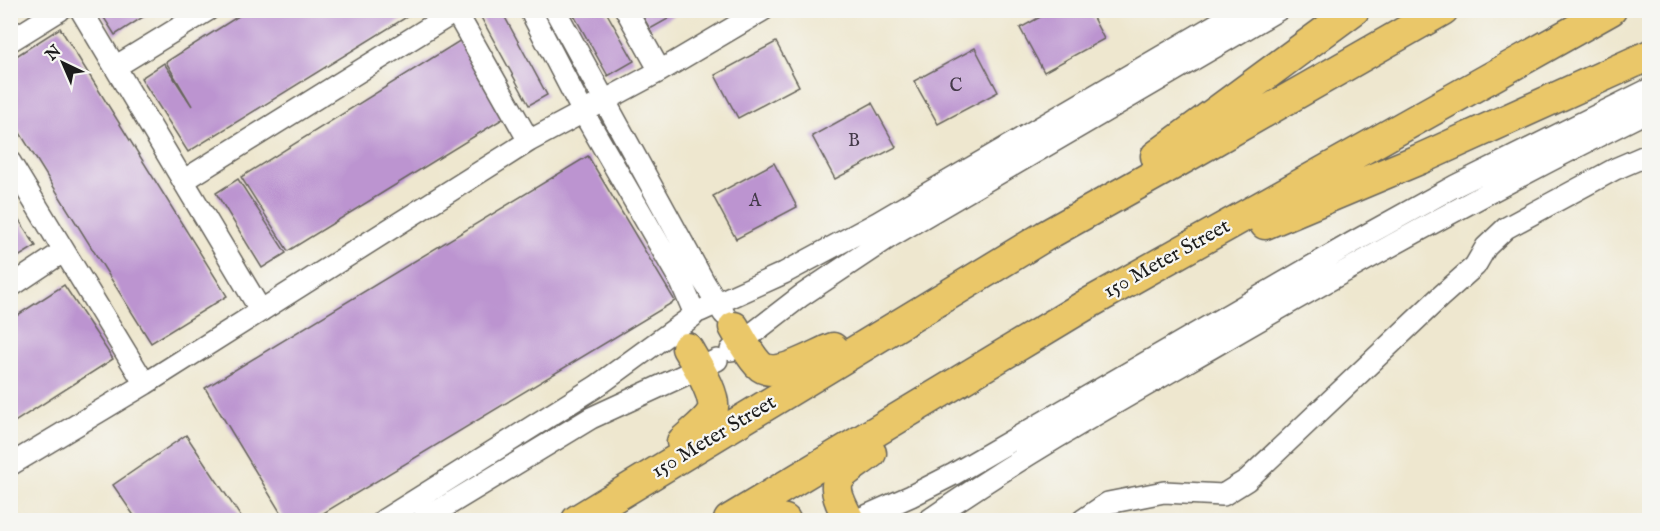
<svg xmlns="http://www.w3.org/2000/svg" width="1660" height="531" viewBox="0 0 1660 531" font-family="'IM FELL English',serif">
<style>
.building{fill:#bc94d0}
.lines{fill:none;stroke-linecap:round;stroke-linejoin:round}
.minor-casing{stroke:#66635b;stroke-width:24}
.highway-casing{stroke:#66635b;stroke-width:33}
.minor{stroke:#fff;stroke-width:21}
.highway{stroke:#eac769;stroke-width:30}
.labels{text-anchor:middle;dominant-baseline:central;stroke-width:4.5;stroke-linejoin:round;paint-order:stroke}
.number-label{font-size:18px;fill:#443a49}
.street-label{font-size:21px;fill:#1c1c1c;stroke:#f6f6f2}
</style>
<rect width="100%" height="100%" fill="#f6f6f2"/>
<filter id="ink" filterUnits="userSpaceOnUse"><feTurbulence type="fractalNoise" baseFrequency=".0167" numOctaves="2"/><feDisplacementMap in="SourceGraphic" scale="12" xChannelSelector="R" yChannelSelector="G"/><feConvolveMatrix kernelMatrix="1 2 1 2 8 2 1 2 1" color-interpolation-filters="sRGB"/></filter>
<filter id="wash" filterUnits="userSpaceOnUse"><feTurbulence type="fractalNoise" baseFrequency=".008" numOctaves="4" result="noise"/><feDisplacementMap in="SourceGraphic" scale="24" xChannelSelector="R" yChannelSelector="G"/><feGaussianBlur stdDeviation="1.35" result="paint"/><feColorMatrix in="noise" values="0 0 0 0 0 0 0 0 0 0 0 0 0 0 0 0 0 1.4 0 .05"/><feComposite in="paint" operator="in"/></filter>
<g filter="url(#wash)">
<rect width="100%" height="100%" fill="#eee7cf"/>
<g id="blocks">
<!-- building -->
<path class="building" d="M99,10H154L115,35Z
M248,10H418L188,152L141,78L164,63L192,106L166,62Z
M477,10H501L547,95L529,105Z
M571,10H605L634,61L608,76Z
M639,10H672L675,15L650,29Z
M1053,10H1089L1104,39L1044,72L1020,28Z
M60,28L227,296L151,343L10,117V60Z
M461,40L509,115L288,251L241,177Z
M776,42L799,86L738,118L715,75Z
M975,48L998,92L938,124L914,81Z
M872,103L896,147L835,179L812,136Z
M588,156L675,301L312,520H285L205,388Z
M774,163L797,207L736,239L713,196Z
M238,179L286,253L262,268L216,193Z
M10,206L36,246L10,262Z
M64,285L113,359L10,425V320Z
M186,435L243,520H137L113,485Z"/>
</g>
</g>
<g filter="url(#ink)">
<use href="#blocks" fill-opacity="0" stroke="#66635b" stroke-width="1.5"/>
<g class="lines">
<!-- minor casing -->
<g class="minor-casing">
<path id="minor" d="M81,10L261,311
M455,10L529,141
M530,10L583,112L681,282L695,314
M555,10L704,282L724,314
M626,10L660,71
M10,41L60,10
M115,67L208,10
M10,162L145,384
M183,181L456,11
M10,287L64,251
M700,311L784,273L877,223L1241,10
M731,350L801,296L888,238L1278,10
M10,465L145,384L529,141L660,71L763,10
M384,520L597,386L693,316
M423,520L591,418L717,360
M857,520L911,496L954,474L1352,243L1455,186L1650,89
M929,520C1019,457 1115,403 1211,348C1355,264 1500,184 1650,110
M1083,520L1108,503L1164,492L1223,495L1247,480L1440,297L1475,266L1486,247L1506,228L1615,169L1650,154"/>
</g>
<!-- highway casing -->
<g class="highway-casing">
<path id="highway" d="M1156,156L1354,10
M1265,224L1420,159L1650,55
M734,327C741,339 748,353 758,364C774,382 814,355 833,348
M682,442C691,433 706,423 712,412C719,398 695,362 687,348
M577,520L1045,236L1179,161L1443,10
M729,520L1084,306L1611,10
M762,520L771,517L785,520
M849,520C826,477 837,479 871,453"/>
</g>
<!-- minor -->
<use href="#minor" class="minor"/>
<!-- highway -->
<use href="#highway" class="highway"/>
</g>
</g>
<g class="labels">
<!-- number labels -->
<g class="number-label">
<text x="956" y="86">C</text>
<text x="854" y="141">B</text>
<text x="755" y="201">A</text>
</g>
<!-- street labels -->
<g class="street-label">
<text transform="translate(1167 259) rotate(-29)">150 Meter Street</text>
<text transform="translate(714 437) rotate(-31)">150 Meter Street</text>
</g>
</g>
<!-- margin -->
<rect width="1660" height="531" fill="none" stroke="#f6f6f2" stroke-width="36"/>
<!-- north arrow -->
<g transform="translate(63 63) rotate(316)" stroke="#f6f6f2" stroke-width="4.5" paint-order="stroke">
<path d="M0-4.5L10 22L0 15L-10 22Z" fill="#1c1c1c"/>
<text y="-9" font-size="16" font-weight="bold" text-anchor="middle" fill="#1c1c1c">N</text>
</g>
</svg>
